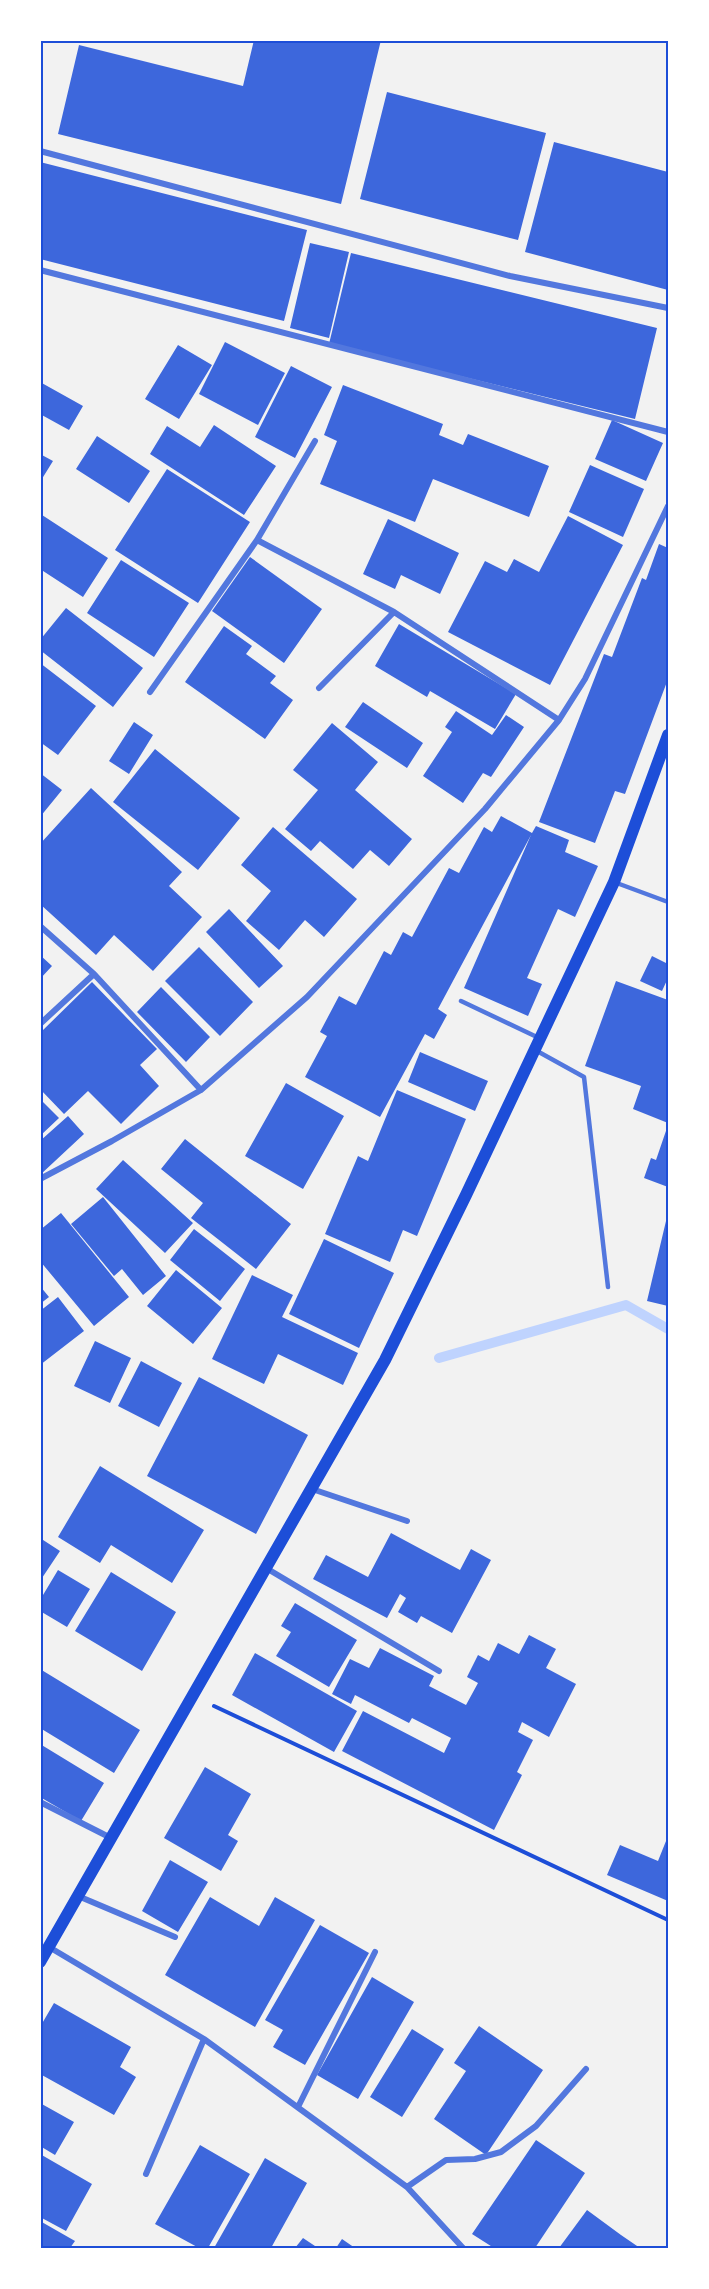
<svg xmlns="http://www.w3.org/2000/svg" width="709" height="2289" viewBox="0 0 709 2289" font-family="Arial,sans-serif">
<style>
.lines{fill:none;stroke-linecap:round;stroke-linejoin:round}
.stream{stroke:#bfd3fe;stroke-width:10}
.building{fill:#3d67dc}
.path{stroke:#1d4ed8;stroke-width:4}
.service{stroke:#5277de;stroke-width:4.5}
.minor{stroke:#5277de;stroke-width:6}
.secondary{stroke:#1d4ed8;stroke-width:12}
.neatline{fill:none;stroke:#1d4ed8;stroke-width:2}
</style>
<rect width="100%" height="100%" fill="#f2f2f2"/>
<g class="lines">
<!-- stream -->
<path class="stream" d="M439,1358L626,1305L668,1329"/>
</g>
<!-- building -->
<path class="building" d="M254,40H381L341,204L58,134L79,45L243,86Z
M387,92L546,133L518,240L360,199Z
M554,142L668,172V290L525,252Z
M40,162L307,230L284,321L40,259Z
M310,243L349,252L329,338L290,328Z
M351,253L657,328L635,419L329,344Z
M225,342L285,373L258,425L199,394Z
M178,345L212,365L179,419L145,399Z
M291,366L332,387L295,458L255,437Z
M40,382L83,406L69,430L40,414Z
M343,385L443,424L439,435L463,445L468,434L549,466L529,517L433,479L415,522L320,484L337,441L324,435Z
M612,420L663,443L646,481L595,459Z
M214,425L276,466L244,515L150,454L167,426L200,447Z
M97,436L150,471L129,503L76,469Z
M40,454L53,461L40,482Z
M590,465L644,489L623,537L569,512Z
M167,469L250,522L198,603L115,550Z
M42,515L108,558L83,597L40,569Z
M568,516L623,545L550,685L448,632L485,561L507,572L514,559L539,572Z
M388,519L459,553L440,594L401,575L395,589L363,574Z
M659,544L668,548V679L625,794L615,791L595,843L539,822L604,654L612,657L642,578L646,580Z
M250,557L322,609L284,663L212,611Z
M121,560L189,603L154,657L87,613Z
M66,608L143,668L113,707L40,650V640Z
M399,624L516,694L495,729L430,691L427,697L375,666Z
M224,626L252,646L246,654L276,676L270,683L293,700L265,739L185,682Z
M40,663L96,706L58,755L40,742Z
M363,702L423,743L407,768L345,727Z
M456,711L492,735L506,715L524,727L491,777L483,773L463,803L423,776L452,732L445,727Z
M134,722L153,735L129,774L109,761Z
M332,723L378,762L355,790L412,839L389,866L370,850L353,869L320,841L311,851L285,829L318,790L293,770Z
M155,749L240,818L198,870L113,802Z
M40,773L62,790L40,817Z
M91,788L182,872L169,886L202,917L153,971L114,935L96,955L40,904V844Z
M501,816L532,833L536,826L569,840L565,852L598,866L575,917L558,909L527,978L542,984L528,1016L464,988L531,835L438,1009L447,1015L434,1039L425,1034L380,1117L305,1077L327,1036L320,1032L339,996L356,1005L384,951L391,955L403,932L412,937L449,868L459,873L484,827L492,832Z
M273,827L357,899L324,937L305,920L279,950L246,921L271,891L241,865Z
M229,909L283,966L259,988L206,932Z
M199,947L253,1002L220,1036L165,981Z
M40,955L52,966L40,979Z
M652,956L668,964V978L662,991L640,981Z
M616,981L668,1000V1123L633,1109L641,1086L585,1066Z
M92,982L157,1049L140,1065L159,1086L121,1124L88,1091L64,1114L40,1089V1033Z
M161,987L210,1037L186,1062L137,1012Z
M420,1052L488,1081L475,1111L408,1082Z
M286,1083L344,1116L303,1189L245,1156Z
M397,1090L466,1119L417,1236L403,1230L390,1262L325,1234L358,1156L368,1161Z
M40,1099L59,1118L40,1136Z
M68,1116L84,1134L40,1175V1141Z
M668,1125V1187L644,1178L651,1158L656,1160Z
M185,1139L291,1224L256,1269L191,1218L203,1203L161,1169Z
M123,1160L193,1223L165,1253L96,1189Z
M103,1197L166,1276L143,1295L122,1269L114,1276L71,1224Z
M61,1213L129,1297L94,1326L40,1261V1230Z
M666,1221L668,1222V1306L647,1301Z
M194,1229L245,1269L220,1301L170,1260Z
M324,1239L394,1273L359,1348L289,1314Z
M176,1270L222,1308L193,1344L147,1306Z
M252,1275L293,1295L282,1317L358,1353L343,1385L278,1354L264,1384L212,1359Z
M40,1286L49,1297L40,1304Z
M58,1297L84,1331L40,1365V1311Z
M95,1341L131,1358L110,1403L74,1386Z
M141,1361L182,1383L159,1427L118,1406Z
M199,1377L308,1435L256,1534L147,1476Z
M100,1466L204,1530L172,1583L111,1545L100,1563L58,1537Z
M391,1533L460,1570L471,1549L491,1560L452,1633L421,1616L417,1623L398,1612L406,1598L400,1594L387,1618L313,1579L326,1555L368,1577Z
M40,1538L60,1551L40,1581Z
M58,1570L90,1589L67,1627L40,1611V1600Z
M111,1572L176,1612L142,1671L75,1631Z
M295,1603L357,1640L329,1687L276,1656L291,1632L281,1626Z
M529,1635L556,1649L546,1668L576,1684L549,1737L522,1722L518,1732L533,1740L517,1772L522,1775L494,1830L342,1751L363,1711L444,1753L451,1738L412,1718L409,1723L355,1695L351,1704L332,1694L350,1659L369,1668L380,1648L434,1676L429,1686L466,1705L478,1683L467,1677L478,1655L489,1661L498,1643L519,1654Z
M255,1653L357,1711L334,1752L232,1695Z
M40,1669L140,1730L114,1773L40,1728Z
M40,1744L104,1783L81,1821L40,1797Z
M205,1767L251,1794L228,1835L238,1841L221,1871L164,1838Z
M668,1836V1901L607,1875L620,1845L658,1861Z
M170,1860L208,1882L178,1932L142,1911Z
M210,1897L259,1926L275,1897L315,1920L255,2027L165,1975Z
M320,1925L369,1953L305,2065L273,2047L283,2030L265,2020Z
M372,1977L414,2002L358,2099L317,2075Z
M54,2003L131,2047L120,2067L136,2077L114,2115L40,2074V2027Z
M479,2026L543,2070L486,2155L434,2119L466,2071L454,2063Z
M412,2029L444,2049L402,2117L370,2097Z
M40,2103L74,2122L55,2155L40,2146Z
M536,2140L585,2173L535,2248H494L472,2234Z
M200,2145L250,2174L208,2248H199L155,2224Z
M40,2154L92,2184L66,2231L40,2217Z
M265,2158L307,2183L271,2248H214Z
M587,2210L621,2235L640,2248H559Z
M40,2221L75,2241L70,2248H40Z
M303,2238L318,2248H295Z
M342,2239L355,2248H336Z"/>
<g class="lines">
<!-- path -->
<path class="path" d="M214,1706L668,1920"/>
<!-- service -->
<path class="service" d="M614,882L668,902
M461,1001L539,1038
M537,1051L584,1077L608,1287"/>
<!-- minor -->
<path class="minor" d="M40,151L510,276L668,308
M40,270L668,432
M257,540L394,612L559,720
M319,688L394,612
M150,692L257,540L315,441
M40,926L94,974L201,1090
M40,1024L94,974
M40,1179L112,1141L201,1090L307,997L485,809L559,720L585,679L668,506
M312,1489L407,1521
M266,1568L439,1671
M40,1802L111,1838
M78,1896L175,1937
M49,1947L204,2039L407,2187L463,2248
M298,2107L375,1952
M146,2174L204,2039
M407,2187L446,2160L475,2159L501,2152L536,2126L586,2069"/>
<!-- secondary -->
<path class="secondary" d="M40,1962L385,1360L466,1195L614,882L668,735"/>
</g>
<!-- border -->
<rect width="709" height="2289" fill="none" stroke="#ffffff" stroke-width="84"/>
<rect x="42" y="42" width="625" height="2205" class="neatline"/>
</svg>
